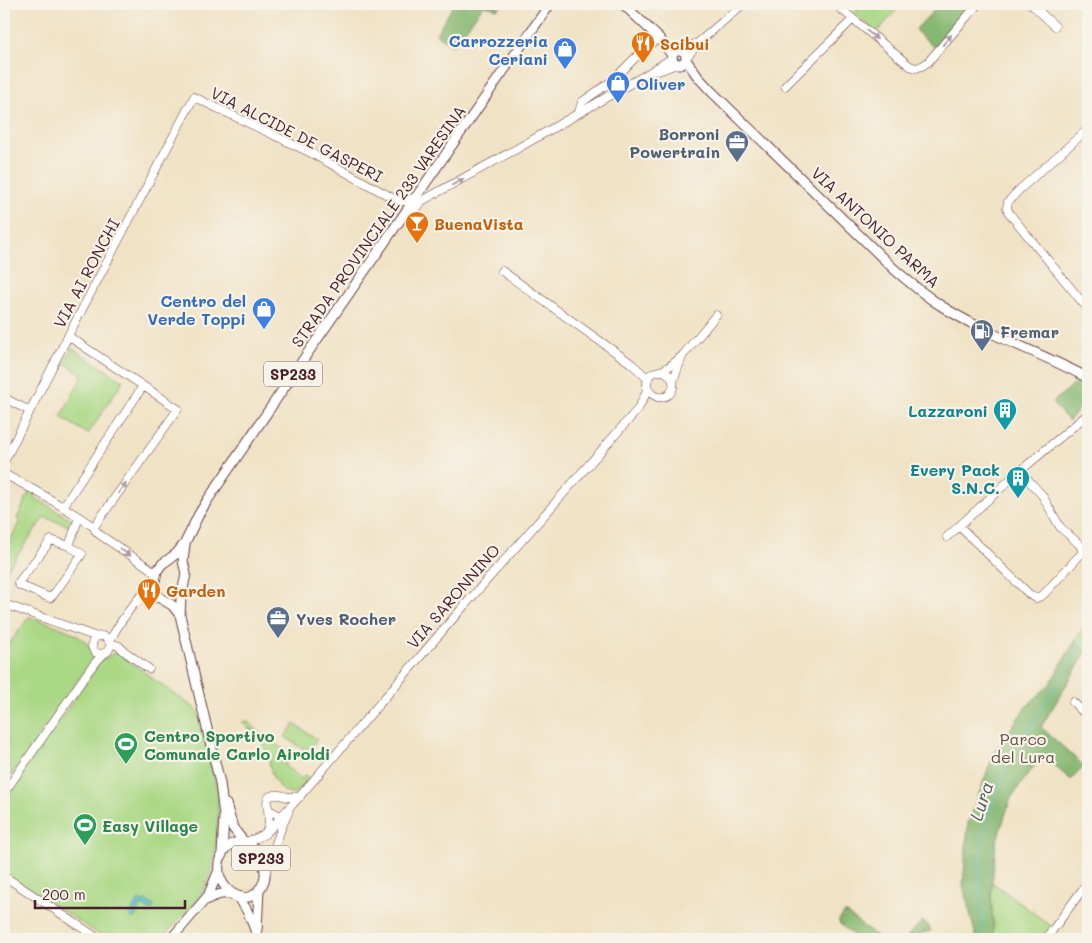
<svg xmlns="http://www.w3.org/2000/svg" width="1092" height="943" viewBox="0 0 1092 943" font-family="Mali,sans-serif">
<style>
.green{fill:#aad885;stroke:#7a7c58}
.forest{fill:#87b872;stroke:#686c4e}
.water{fill:#57c3cf;stroke:#50717d}
.lines{fill:none;stroke-linecap:round;stroke-linejoin:round}
.stream{stroke:#57c3cf;stroke-width:1}
.minor-casing{stroke:#633c42;stroke-width:9}
.major-casing{stroke:#633c42;stroke-width:11}
.minor{stroke:#fff;stroke-width:8}
.major{stroke:#fff;stroke-width:9}
.oneway{fill:#ae9aa0}
.labels{text-anchor:middle;dominant-baseline:central;stroke-width:4.5;stroke-linejoin:round;paint-order:stroke}
.shield{fill:#f7f3e8;stroke:#7e5f64;stroke-width:1}
.shield-label{font-size:15px;font-weight:bold;fill:#4a1f2b}
.shop-label{font-size:16px;font-weight:bold;fill:#366cbe;stroke:#f7f3e8;text-anchor:end}
.food-label{font-size:16px;font-weight:bold;fill:#c56008;stroke:#f7f3e8;text-anchor:start}
.service-label{font-size:16px;font-weight:bold;fill:#4e5e75;stroke:#f7f3e8;text-anchor:start}
.street-label{font-size:16px;fill:#4a1f2b;stroke:#f7f3e8}
.culture-label{font-size:16px;font-weight:bold;fill:#0d838f;stroke:#f7f3e8;text-anchor:end}
.leisure-label{font-size:16px;font-weight:bold;fill:#27864d;stroke:#f7f3e8;text-anchor:start}
.park-label{font-size:16px;fill:#624d42;stroke:#f7f3e8}
.water-label{font-size:18px;font-style:italic;fill:#4f5864;stroke:#f7f3e8}
</style>
<rect width="100%" height="100%" fill="#f7f3e8"/>
<filter id="ink" filterUnits="userSpaceOnUse"><feTurbulence type="fractalNoise" baseFrequency=".02" numOctaves="2"/><feDisplacementMap in="SourceGraphic" scale="10" xChannelSelector="R" yChannelSelector="G"/><feConvolveMatrix kernelMatrix="1 2 1 2 8 2 1 2 1" color-interpolation-filters="sRGB"/></filter>
<filter id="wash" filterUnits="userSpaceOnUse"><feTurbulence type="fractalNoise" baseFrequency=".0096" numOctaves="4" result="noise"/><feDisplacementMap in="SourceGraphic" scale="20" xChannelSelector="R" yChannelSelector="G"/><feGaussianBlur stdDeviation="1.12" result="paint"/><feColorMatrix in="noise" values="0 0 0 0 0 0 0 0 0 0 0 0 0 0 0 0 0 1.4 0 .05"/><feComposite in="paint" operator="in"/></filter>
<g filter="url(#wash)">
<rect width="100%" height="100%" fill="#f0e2c4"/>
<!-- green -->
<path class="green" d="M862,4H902L876,33L854,12Z
M72,348L123,381L88,434L61,417L83,375L64,363Z
M30,490L35,493L34,497L71,519L74,520L72,527L44,517L4,574V554L20,520L17,519Z
M29,617C45,622 92,634 92,655C93,658 91,661 90,663L4,786V651Z
M1088,622V649L1087,651L1075,640Z
M116,652L197,710L218,795V823L215,855L211,874L199,899L167,933L159,939H106L4,873V800L101,660Z
M245,721L248,722L265,737L289,753L284,759L287,762L285,766L302,779L305,775L309,778C305,782 300,790 295,793C291,795 287,793 284,791C268,777 272,766 265,748C261,739 251,731 244,724L243,722Z
M294,724L317,739L308,752L285,737Z
M992,882L1051,926L1041,939H994L991,895Z"/>
<!-- forest -->
<path class="forest" d="M454,4H503L497,9L484,5L453,46L436,34Z
M940,4H966L967,5V13L936,49L915,30Z
M1080,379L1088,393V397L1069,421L1052,403Z
M1075,640L1087,651L1041,727L1084,766L1071,780L1042,755L1011,798L996,843L991,895L994,939H974L975,933L963,886L968,823L994,753L1025,708L1050,684Z
M844,913H846L880,939H857L839,923V920Z
M922,921L928,925L931,931L922,933L915,939H905Z"/>
<!-- water -->
<path class="water" d="M139,900L143,903L145,900L154,906L151,911L142,905L133,919L129,916Z"/>
<g class="lines">
<!-- stream -->
<path class="stream" d="M981,939L982,929L981,896L979,880L982,840L995,796L1010,758L1032,727L1068,665L1088,635"/>
</g>
</g>
<g filter="url(#ink)">
<g class="lines">
<!-- minor casing -->
<g class="minor-casing">
<path id="minor" d="M835,4L905,62L910,66L916,68L922,66L928,62L978,4
M1031,4L1055,26
M680,50L695,44
M686,58L699,42L743,4
M658,71L677,64
M785,86L853,19
M579,112L582,102L612,81L643,50L659,38
M1088,129L1019,190L1008,202L1007,208L1009,213L1088,309
M409,208L520,147L647,74L672,58
M417,216L415,211L420,204
M502,271L632,364L648,379
M68,336L178,409L94,527
M662,371C680,376 675,400 658,397C649,395 644,384 649,376C653,371 658,372 663,370C669,367 677,361 682,356C685,353 689,348 692,344C700,335 708,325 716,315
M673,381L682,357
M4,398L30,411
M4,462L68,336L194,97L311,153L398,201H405L416,197
M4,474C35,490 65,507 94,527L95,530L100,535L148,567L153,571L156,576
M63,507L143,386
M959,526L1029,594L1036,598L1043,595L1081,554L1082,550L1080,545L1060,527L1042,495L1020,471
M947,537L1013,477L1088,414
M69,546L82,554L54,594L50,598L19,585L18,583L51,540L69,546L79,517
M139,601L150,598H160
M4,604L97,637
M92 645a9 9 0 1 1 18 0a9 9 0 1 1-18 0Z
M109,642C117,627 127,612 138,599C143,593 150,590 155,583
M110,643L119,646L124,651L149,669
M1073,702L1088,717
M4,793L90,669L104,653
M284,818L269,810C266,804 266,795 275,795C279,794 284,796 287,797C292,797 296,797 300,797
M265,834L269,825L268,809
M244,842C273,836 274,821 293,804L457,614L638,409L646,393L647,385
M265,875L282,826L288,813
M4,876L99,939
M1046,939L1088,882"/>
</g>
<!-- major casing -->
<g class="major-casing">
<path id="major" d="M623,4L659,38L672,55
M672 57a7 7 0 1 1 14 0a7 7 0 1 1-14 0Z
M686,60L698,77L711,91L894,269C909,282 924,295 940,305C986,335 1040,352 1088,378
M185,544L183,561L186,574L181,598L180,615L220,783L224,816L222,855
M180,615L172,605L160,598L156,592L154,586L157,571L162,564L176,554L185,543L199,514L207,501L307,354L550,4
M226,804L233,828L244,842
M238,842C256,840 269,866 264,881C251,917 208,887 221,856C224,848 229,844 238,842Z
M206,900C230,886 242,896 251,920C254,926 256,933 258,939
M257,930L259,889
M171,939L208,896L219,870"/>
</g>
<!-- minor -->
<use href="#minor" class="minor"/>
<!-- major -->
<use href="#major" class="major"/>
</g>
<!-- one-way arrows -->
<defs><path id="oneway-solid" d="M-6-.8H1V-3.2L6.5 0L1 3.2V.8H-6Z" transform="scale(1.25)"/></defs>
<g class="oneway">
<use href="#oneway-solid" transform="translate(872 35) rotate(40)"/>
<use href="#oneway-solid" transform="translate(947 40) rotate(-50)"/>
<use href="#oneway-solid" transform="translate(458 182) rotate(-28)"/>
<use href="#oneway-solid" transform="translate(122 488) rotate(-54)"/>
<use href="#oneway-solid" transform="translate(125 552) rotate(35)"/>
</g>
</g>
<!-- icons -->
<defs>
<g id="restaurant-pin" transform="scale(1.25)"><path d="M0 17L-7.5 6A9.5 9.5 0 1 1 7.5 6Z" fill="#e8710a" stroke="#f7f3e8"/><path d="M-5-6h1v4h1v-4h1v4h1v-4h1v5L-1.5 .5V6h-2V.5L-5-1ZM5-6V6H3V1.5H1.5Q1.5-4 5-6Z" fill="#fff"/></g>
<g id="shop-pin" transform="scale(1.25)"><path d="M0 17L-7.5 6A9.5 9.5 0 1 1 7.5 6Z" fill="#3f7fe0" stroke="#f7f3e8"/><path d="M-5-2.5h2.3a2.7 3.5 0 0 1 5.4 0H5L5.5 6h-11ZM-1.5-2.5h3a1.5 2.3 0 0 0-3 0Z" fill="#fff"/></g>
<g id="office-pin" transform="scale(1.25)"><path d="M0 17L-7.5 6A9.5 9.5 0 1 1 7.5 6Z" fill="#5c6f8a" stroke="#f7f3e8"/><path d="M-6-3h4V-5.5h4V-3h4V5H-6ZM-1-4.5V-3h2v-1.5ZM-6 0V1H6V0Z" fill="#fff"/></g>
<g id="bar-pin" transform="scale(1.25)"><path d="M0 17L-7.5 6A9.5 9.5 0 1 1 7.5 6Z" fill="#e8710a" stroke="#f7f3e8"/><path d="M-6-5H6L.8 .8V4.5H3.5V6h-7V4.5H-.8V.8Z" fill="#fff"/></g>
<g id="fuel-pin" transform="scale(1.25)"><path d="M0 17L-7.5 6A9.5 9.5 0 1 1 7.5 6Z" fill="#5c6f8a" stroke="#f7f3e8"/><path d="M-5.5-6h7V0h2V4h1.3V-2.5L3-4.5l.8-.8L6-3V5H2.5V1h-1V6h-7ZM-4.2-4.7v3.2H.2V-4.7Z" fill="#fff"/></g>
<g id="building-pin" transform="scale(1.25)"><path d="M0 17L-7.5 6A9.5 9.5 0 1 1 7.5 6Z" fill="#0f9aa8" stroke="#f7f3e8"/><path d="M-4-6H4V6H1V3H-1V6H-4ZM-2.5-4.3h1.7v1.8h-1.7ZM.8-4.3h1.7v1.8H.8ZM-2.5-1h1.7V.8h-1.7ZM.8-1h1.7V.8H.8Z" fill="#fff"/></g>
<g id="stadium-pin" transform="scale(1.25)"><path d="M0 17L-7.5 6A9.5 9.5 0 1 1 7.5 6Z" fill="#2e9e5b" stroke="#f7f3e8"/><path d="M0-5a6.5 5 0 1 0 0 10a6.5 5 0 1 0 0-10ZM-3.5-1.8h7v3.6h-7Z" fill="#fff"/></g>
</defs>
<g fill-rule="evenodd">
<use href="#restaurant-pin" x="643" y="43"/>
<use href="#shop-pin" x="565" y="49"/>
<use href="#shop-pin" x="618" y="83"/>
<use href="#office-pin" x="737" y="142"/>
<use href="#bar-pin" x="417" y="223"/>
<use href="#shop-pin" x="264" y="309"/>
<use href="#fuel-pin" x="982" y="331"/>
<use href="#building-pin" x="1005" y="410"/>
<use href="#building-pin" x="1018" y="478"/>
<use href="#restaurant-pin" x="149" y="590"/>
<use href="#office-pin" x="278" y="618"/>
<use href="#stadium-pin" x="126" y="744"/>
<use href="#stadium-pin" x="85" y="825"/>
</g>
<g class="labels">
<!-- shield labels -->
<g class="shield">
<rect x="264" y="361.5" width="58" height="25" rx="4"/>
<rect x="232" y="845.5" width="58" height="25" rx="4"/>
</g>
<g class="shield-label">
<text x="293" y="374">SP233</text>
<text x="261" y="858">SP233</text>
</g>
<!-- shop labels -->
<g class="shop-label">
<text x="548" y="40">Carrozzeria<tspan x="548" dy="18">Ceriani</tspan></text>
<text x="636" y="83" text-anchor="start">Oliver</text>
<text x="246" y="300">Centro del<tspan x="246" dy="18">Verde Toppi</tspan></text>
</g>
<!-- food labels -->
<g class="food-label">
<text x="660" y="43">Scibui</text>
<text x="434" y="223">BuenaVista</text>
<text x="166" y="590">Garden</text>
</g>
<!-- service labels -->
<g class="service-label">
<text x="720" y="133" text-anchor="end">Borroni<tspan x="720" dy="18">Powertrain</tspan></text>
<text x="1000" y="331">Fremar</text>
<text x="296" y="618">Yves Rocher</text>
</g>
<!-- street labels -->
<g class="street-label">
<text transform="translate(297 134) rotate(27)">VIA ALCIDE DE GASPERI</text>
<text transform="translate(378 226) rotate(-55)">STRADA PROVINCIALE 233 VARESINA</text>
<text transform="translate(876 227) rotate(43)">VIA ANTONIO PARMA</text>
<text transform="translate(86 273) rotate(-62)">VIA AI RONCHI</text>
<text transform="translate(453 596) rotate(-49)">VIA SARONNINO</text>
</g>
<!-- culture labels -->
<g class="culture-label">
<text x="988" y="410">Lazzaroni</text>
<text x="1000" y="469">Every Pack<tspan x="1000" dy="18">S.N.C.</tspan></text>
</g>
<!-- leisure labels -->
<g class="leisure-label">
<text x="144" y="735">Centro Sportivo<tspan x="144" dy="18">Comunale Carlo Airoldi</tspan></text>
<text x="102" y="825">Easy Village</text>
</g>
<!-- park labels -->
<g class="park-label">
<text x="1023" y="738">Parco<tspan x="1023" dy="18">del Lura</tspan></text>
</g>
<!-- water labels -->
<g class="water-label">
<text transform="translate(981 801) rotate(-72)">Lura</text>
</g>
</g>
<!-- margin -->
<rect width="1092" height="943" fill="none" stroke="#f7f3e8" stroke-width="20"/>
<!-- scale -->
<path d="M35 900v8h150v-8" fill="none" stroke="#4a1f2b" stroke-width="2.5"/>
<text x="42" y="900" font-size="15" fill="#4a1f2b" stroke="#f7f3e8" stroke-width="4" paint-order="stroke">200 m</text>
</svg>
